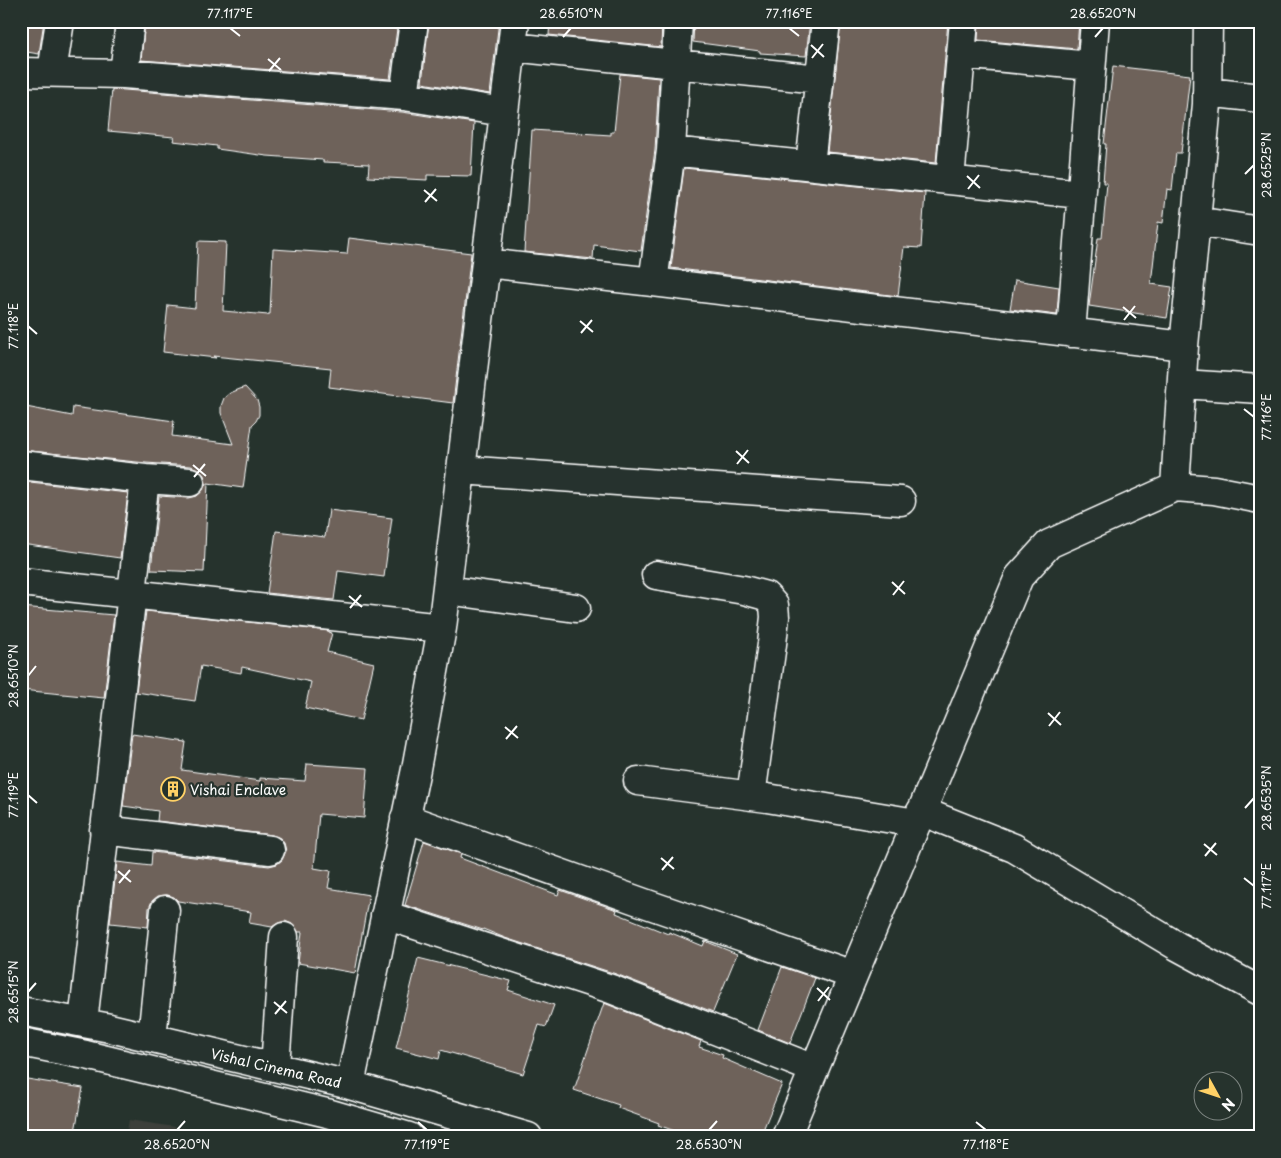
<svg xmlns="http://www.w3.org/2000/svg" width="1281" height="1158" viewBox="0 0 1281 1158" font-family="'Playpen Sans',sans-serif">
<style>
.built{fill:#3c413a}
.building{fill:#6e625a;stroke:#fff}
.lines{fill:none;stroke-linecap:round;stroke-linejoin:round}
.minor-casing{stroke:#fff;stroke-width:31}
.minor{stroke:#26332d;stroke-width:28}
.ticks{fill:none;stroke:#fff;stroke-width:2}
.labels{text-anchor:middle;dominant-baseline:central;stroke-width:4.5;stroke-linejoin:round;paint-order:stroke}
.poi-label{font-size:14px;fill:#fff;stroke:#26332d;text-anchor:start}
.street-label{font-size:14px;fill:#fff;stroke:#26332d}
.neatline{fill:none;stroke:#fff;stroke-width:2}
.ticks-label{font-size:12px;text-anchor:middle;fill:#fff}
</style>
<rect width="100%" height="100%" fill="#26332d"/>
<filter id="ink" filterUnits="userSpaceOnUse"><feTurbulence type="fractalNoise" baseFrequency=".02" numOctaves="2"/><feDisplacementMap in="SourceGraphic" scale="10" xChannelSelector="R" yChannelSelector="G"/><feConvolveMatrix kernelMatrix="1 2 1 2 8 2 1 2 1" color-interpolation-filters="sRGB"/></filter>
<g filter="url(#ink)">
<!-- built -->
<path class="built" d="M129,1120L240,1137H126Z"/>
<!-- building -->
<path class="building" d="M21,21H44L39,54L21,51Z
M145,21H309L370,27V26L397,29L390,79L141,60Z
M429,21H499L490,94L422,83Z
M550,21H662L661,47L549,35Z
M694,21H810L806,56L760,53V51L693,42Z
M841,21H948L936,163L827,152Z
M979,21H1079L1077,49L978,40Z
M1113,66L1190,75L1181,153H1176L1172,190L1167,189L1163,223L1158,222L1151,284L1172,287L1167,318L1089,306L1098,238H1102L1107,183H1103L1106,144H1104Z
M620,74L659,78L655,150L641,251L594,245L593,259L524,252L532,130L611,135V132H614Z
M112,89L402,112L474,123L471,176L427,175V180L368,177L369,164L323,162V160L267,156L217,149V146L173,141L174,137L108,131Z
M684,168L925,193L921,248L904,247L898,296L671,268Z
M349,238L471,253L453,403L329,387L331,368L213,356L216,358L163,352L168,305L195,308L198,241L226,242L223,311L268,315V314H270L273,249L347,254Z
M1015,280L1059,287L1057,315L1010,309Z
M245,387L257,400L259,407V415L256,421L252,425L243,488L208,483L204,572L151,570L159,496L189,498L197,496L203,490L206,483L204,475L198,469L191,466L146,463L21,450V406L72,416L73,407L174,421L172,436L233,444L221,413V406L224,398L230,393Z
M21,481L128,493L120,558L21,544Z
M329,510L392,518L384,577L338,571L334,600L267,593L276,531L325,537Z
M21,607L114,615L104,698L21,690Z
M146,611L329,631V632L332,633L327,652L374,663L361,720L305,708L311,682L242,667L241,673L201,666L195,701L136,692Z
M132,734L186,742L182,770L260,781V778L305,781L307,764L368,768L364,818L319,814L314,868L331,871L328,888L369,895L355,973L298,963L302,932H298L292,924L285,921L278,923L272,927L249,923L251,912L178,901L174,897L167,895L158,896L152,901L149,908L148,927L110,923L117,862L151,866L152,852L269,866L277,864L282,860L286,851L284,843L280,838L272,835L157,821L158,811L123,806Z
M424,841L461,854L460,858L558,895L560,890L617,910L616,913L668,934L669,932L703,946L705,941L737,954L713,1012L616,974L505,938L483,929V930L405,905Z
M418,958L511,981L508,990L554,1005L546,1027L539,1025L523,1074L441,1050L439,1059L396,1048Z
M782,967L815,978L790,1043L758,1030Z
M604,1003L701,1041L699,1047L723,1055L722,1058L782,1084L760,1137H692L658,1125L659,1123L618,1108L619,1105L574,1090Z
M21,1078L83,1088L74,1137H21Z"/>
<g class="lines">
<!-- minor casing -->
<g class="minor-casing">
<path id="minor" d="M512,47L819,79
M961,54L1091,66
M21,72L124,74L404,96L504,112
M52,72L60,21
M124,74L130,21
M1207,92L1260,98
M404,96L414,21
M671,151L1081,194
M810,165L826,21
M950,180L964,21
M1196,221L1260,231
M486,263L653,282L1184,346
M653,282L671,151L678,21
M1071,333L1095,21
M1182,384L1260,389
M21,465L145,479L190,482
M461,470L901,501
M1175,487L1184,346L1207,104L1208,21
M656,575L744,590L766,596L774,605L775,617L772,644L751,796
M21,582L442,628
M447,590L576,608
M638,781L767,798L916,823
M921,811L1014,848L1177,946L1260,991
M405,818L650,905L853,975
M104,830L270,850
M385,915L611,989L814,1069
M21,1011L110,1028L350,1085L528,1137
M83,1022L145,479
M152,1038L165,910
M21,1042L86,1055L327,1113L409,1137
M275,1067L284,937
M350,1085L416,769L442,628L515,21
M786,1137L1019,577L1049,544L1175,487L1214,490L1260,499"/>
</g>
<!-- minor -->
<use href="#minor" class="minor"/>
</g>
</g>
<!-- ticks -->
<path class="ticks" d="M230,28L240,36M789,28L799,36M563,37L571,28M1095,37L1103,28M811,45L824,57M812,58L823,44M268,59L281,70M269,71L280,58M1245,174L1254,165M967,176L980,188M968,189L979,175M424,190L437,201M425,202L436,189M1123,307L1136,318M1124,320L1135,306M580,321L593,332M28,326L37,334M581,333L592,320M1244,409L1254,417M736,451L749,463M737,464L748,450M193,465L206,476M194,477L205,464M892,582L905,594M893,595L904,581M349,596L362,607M350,608L361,595M28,676L36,666M1048,713L1061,725M1049,726L1060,712M505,727L518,738M506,739L517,726M28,795L37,803M1245,808L1254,798M1204,844L1217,855M1205,856L1216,843M661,858L674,869M662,870L673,857M118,871L131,882M1244,878L1254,886M119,883L130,870M817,988L830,1000M28,992L36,983M818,1001L829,987M274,1002L287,1013M275,1014L286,1001M418,1122L427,1130M976,1122L986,1130M177,1130L185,1121M709,1130L717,1121"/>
<!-- icons -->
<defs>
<g id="building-ring" transform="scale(1.25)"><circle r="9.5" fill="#26332d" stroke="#ffd166" stroke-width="1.5"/><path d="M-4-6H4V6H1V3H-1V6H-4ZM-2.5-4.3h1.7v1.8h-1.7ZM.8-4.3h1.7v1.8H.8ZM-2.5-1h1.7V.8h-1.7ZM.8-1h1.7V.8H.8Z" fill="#ffd166"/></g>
</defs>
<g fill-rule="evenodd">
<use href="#building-ring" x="173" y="789"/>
</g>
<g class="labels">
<!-- poi labels -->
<g class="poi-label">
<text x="190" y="789">Vishai Enclave</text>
</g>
<!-- street labels -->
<g class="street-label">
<text transform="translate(276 1068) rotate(13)">Vishal Cinema Road</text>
</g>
</g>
<!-- margin -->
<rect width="1281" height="1158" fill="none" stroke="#26332d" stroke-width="55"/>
<!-- north arrow -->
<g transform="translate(1218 1096) rotate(130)"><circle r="24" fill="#26332d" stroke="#7d8581"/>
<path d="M0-4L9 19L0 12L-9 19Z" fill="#ffd166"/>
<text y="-8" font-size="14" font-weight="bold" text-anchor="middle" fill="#ffffff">N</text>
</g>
<rect x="28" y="28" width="1226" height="1102" class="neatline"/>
<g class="ticks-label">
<text x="230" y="18">77.117°E</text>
<text x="571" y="18">28.6510°N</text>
<text x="789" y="18">77.116°E</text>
<text x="1103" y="18">28.6520°N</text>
<text transform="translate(1267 165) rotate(-90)" y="4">28.6525°N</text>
<text transform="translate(14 326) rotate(-90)" y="4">77.118°E</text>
<text transform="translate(1267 417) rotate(-90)" y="4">77.116°E</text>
<text transform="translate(14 676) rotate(-90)" y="4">28.6510°N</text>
<text transform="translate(14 795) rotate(-90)" y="4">77.119°E</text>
<text transform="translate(1267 798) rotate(-90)" y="4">28.6535°N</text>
<text transform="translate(1267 886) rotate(-90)" y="4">77.117°E</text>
<text transform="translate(14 992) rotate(-90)" y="4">28.6515°N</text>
<text x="177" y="1149">28.6520°N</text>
<text x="427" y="1149">77.119°E</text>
<text x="709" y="1149">28.6530°N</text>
<text x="986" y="1149">77.118°E</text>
</g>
</svg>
